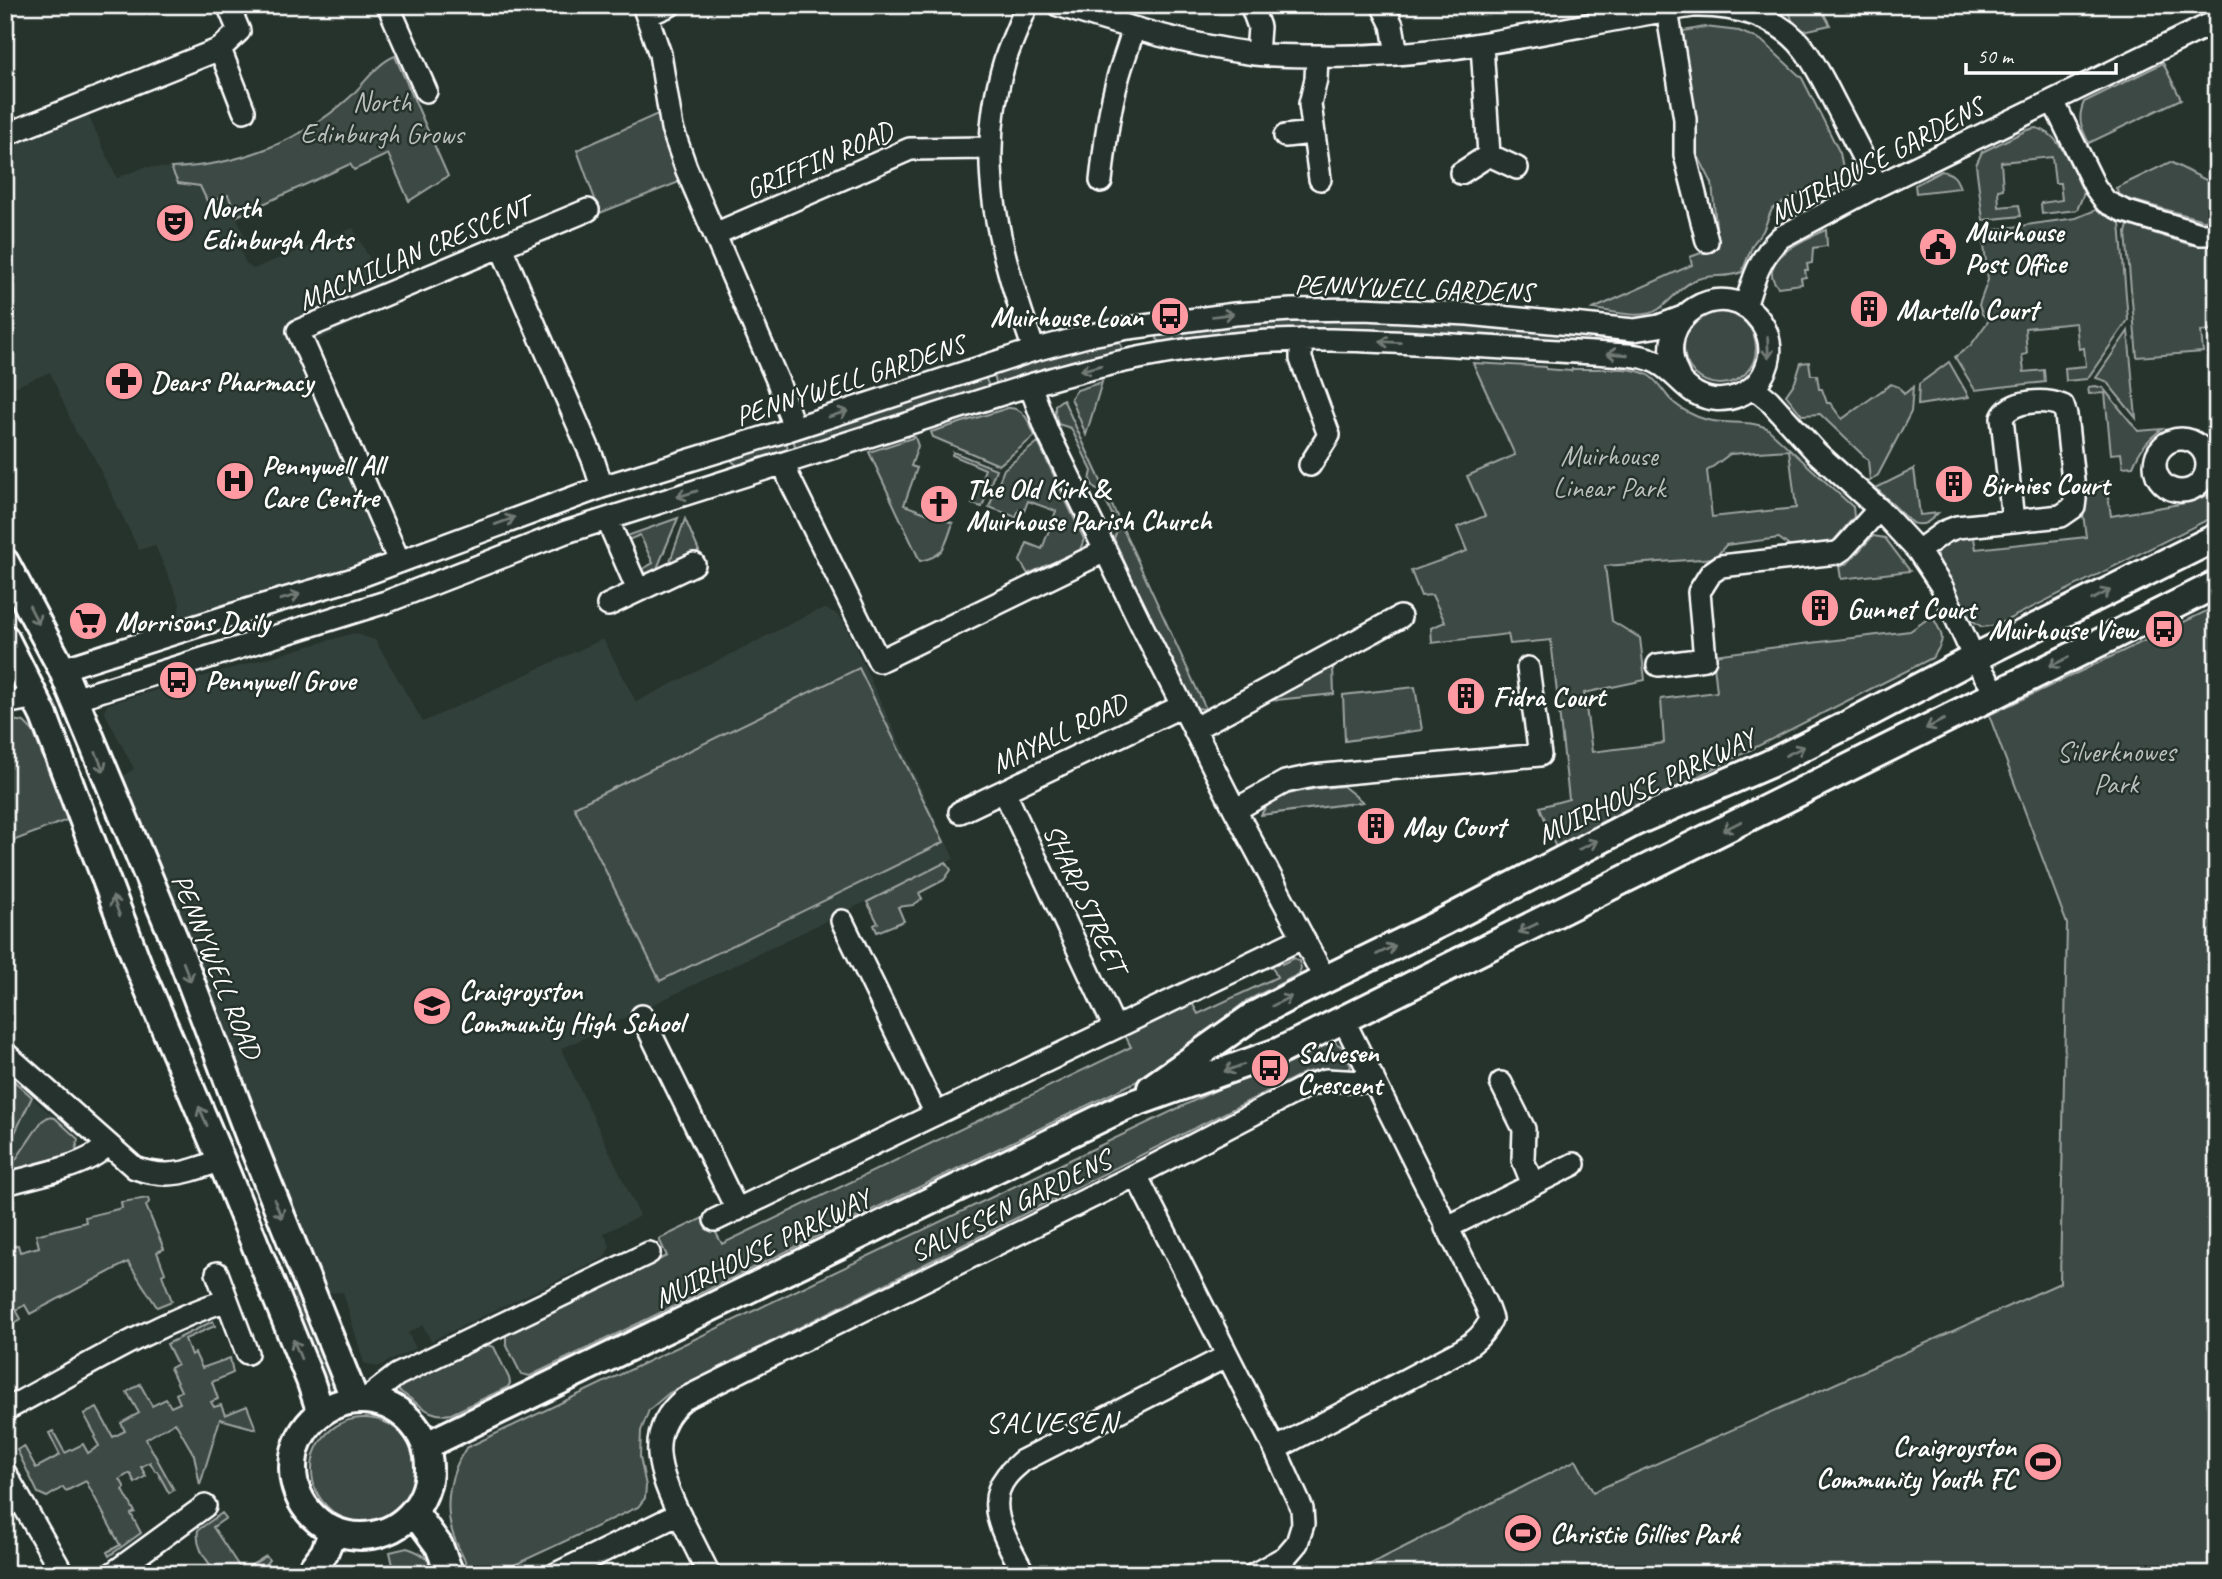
<svg xmlns="http://www.w3.org/2000/svg" width="2222" height="1579" viewBox="0 0 2222 1579" font-family="Caveat,sans-serif">
<style>
.built{fill:#333f3a}
.green{fill:#3e4944;stroke:#9ea4a2;stroke-width:2;fill-rule:evenodd}
.lines{fill:none;stroke-linecap:round;stroke-linejoin:round}
.minor-casing{stroke:#fff;stroke-width:26}
.tertiary-casing{stroke:#fff;stroke-width:32}
.minor{stroke:#26332d;stroke-width:21}
.tertiary{stroke:#26332d;stroke-width:26}
.oneway{stroke:#727a76}
.labels{text-anchor:middle;dominant-baseline:central;stroke-width:5;stroke-linejoin:round;paint-order:stroke}
.park-label{font-size:28px;fill:#bbbfbe;stroke:#26332d}
.street-label{font-size:28px;fill:#fff;stroke:#26332d}
.poi-label{font-size:28px;font-weight:bold;fill:#fff;stroke:#26332d;text-anchor:start}
.neighbourhood-label{font-size:30px;letter-spacing:2px;fill:#fff;stroke:#26332d}
</style>
<rect width="100%" height="100%" fill="#26332d"/>
<filter id="ink" filterUnits="userSpaceOnUse"><feTurbulence type="fractalNoise" baseFrequency=".0143" numOctaves="2"/><feDisplacementMap in="SourceGraphic" scale="14" xChannelSelector="R" yChannelSelector="G"/><feConvolveMatrix kernelMatrix="1 2 1 2 8 2 1 2 1" color-interpolation-filters="sRGB"/></filter>
<g filter="url(#ink)">
<!-- built -->
<path class="built" d="M83,104L117,178L145,167L171,168L178,183L200,186L228,195L245,238L237,242L246,264L253,269L353,228L389,294L386,308L310,344L399,551L178,618L180,603L155,545L139,550L91,451L76,432L50,372L5,391V134Z
M826,609L835,613L843,621L954,859L561,1049L640,1216L604,1233L610,1246L604,1258L431,1341L423,1325L408,1333L416,1348L377,1367L364,1363L343,1292L328,1293L121,777L134,769L104,711L108,704L354,633L375,640L423,722L603,639L636,702L816,611Z
M5,1073L78,1139L76,1150L71,1154L5,1173Z"/>
<!-- green -->
<path class="green" d="M1787,5H1819L1830,25L1804,31L1793,23Z
M1705,27L1739,31L1761,40L1802,78L1840,153L1844,173L1837,189L1817,183L1772,209L1763,231L1753,244L1742,272C1726,279 1708,273 1693,281C1679,288 1671,301 1659,309C1642,321 1612,311 1593,309L1692,265L1690,257L1718,247L1712,183L1695,150V126L1683,31Z
M395,56L448,176L409,201L388,154L354,170L350,164L237,216L228,195L208,203L200,186L178,183L171,168C237,166 300,142 349,98C364,84 377,63 395,56Z
M2163,63L2181,99L2089,143C2081,128 2077,118 2084,102Z
M662,112L687,179L600,213L577,150Z
M2036,128C2061,132 2073,172 2084,193L2077,210L2042,214L2041,203L2062,200L2060,183H2055L2052,157L2001,162L2003,189L1998,190L1999,207L2019,205L2021,216L1983,220L1976,165L1982,152L2027,130Z
M2170,162L2208,181L2217,193V219L2203,220L2128,199L2119,194L2116,188Z
M1941,171C1953,173 1956,177 1960,188L1916,193L1915,185Z
M2098,209L2120,223L2128,320L2087,379L2066,381L2065,368L2086,366L2084,348L2079,349L2076,323L2025,328L2027,354L2022,355L2024,372L2044,370L2045,382L1975,390L1955,357L1971,345L1989,320L1982,314L1979,305L1988,280L1984,245V231L2076,218Z
M2128,225L2191,245H2217V330L2201,331L2203,352L2137,357L2126,233Z
M1826,230L1827,246L1813,248L1812,263L1807,264L1808,270H1805L1806,277L1801,278L1802,284L1778,287C1754,260 1807,238 1826,230Z
M1684 348a36 36 0 1 1 72 0a36 36 0 1 1-72 0Z
M1305,319C1407,320 1509,327 1610,337L1611,346L1318,329L1264,331L1163,343L1157,339L1158,334L1199,327Z
M2128,331L2136,418L2106,381L2096,378Z
M1119,341L1122,347L1120,351L1071,361L997,386L993,371L1057,353Z
M1809,362L1811,375H1817L1819,389H1822L1827,403H1830L1842,419L1891,384L1899,387L1904,394L1913,387L1911,412L1878,475L1870,481L1868,460L1820,414L1802,415L1786,395L1795,382L1801,363Z
M1949,362L1969,397L1918,405L1919,384Z
M1473,363L1546,367V369L1571,371L1572,369C1593,370 1630,365 1648,375C1658,381 1663,391 1670,399C1678,407 1688,413 1698,417C1723,427 1746,418 1767,428L1853,507L1854,517L1831,544L1793,549L1779,538L1726,545L1715,558L1605,566L1612,621L1640,638L1645,680L1584,693L1592,752L1664,743L1661,699L1717,692L1713,655L1910,631L1932,616C1943,635 1947,639 1932,658L1556,848L1540,807L1569,799L1551,640L1510,644L1508,634L1432,643L1431,628L1445,622L1432,595L1421,596L1411,571L1467,551L1457,527L1485,516L1467,476L1515,455ZM1789,450L1796,508L1712,517L1707,471L1730,454Z
M984,374L990,389L796,449L792,436Z
M1102,382L1086,435L1071,398L1077,390Z
M2095,386L2103,388L2138,431L2162,429C2148,439 2140,449 2133,466L2123,467L2121,453L2111,454L2105,393L2089,394L2088,387Z
M1063,399L1206,709L1195,708L1189,703L1114,539L1118,527L1101,491L1095,489L1090,480L1092,471L1071,428L1058,424L1055,413V405Z
M1008,408C1025,407 1029,423 1035,436L999,465L933,437L931,432Z
M915,437L918,446L911,466L917,468L904,505L953,523C945,546 945,556 920,561L869,452Z
M785,438L789,452L739,467L732,461V458Z
M1038,442L1084,539L1080,550L1028,574L1020,561L1027,543L1042,549L1056,511L1028,501L1024,511L1019,510L1016,517L989,507L1004,469Z
M953,452L996,469L982,507L972,504L985,469L952,455Z
M1914,469L1920,515L1938,513C1929,522 1924,527 1912,523L1876,488Z
M2106,481L2111,516L2191,502L2217,491V515L1997,625L1982,627L1970,619L1935,552C1945,537 1956,536 1973,533L1976,549L2086,537L2080,489Z
M678,518L656,571C650,574 646,575 641,570L653,563L640,535L626,541L624,537Z
M685,519L699,551L668,567Z
M1873,536L1885,538L1910,571L1841,579L1839,566L1848,563Z
M2217,606V1574H1351L1576,1460L1593,1492L2060,1283L2067,924L1989,715Z
M1333,667L1334,694L1266,701L1326,668Z
M859,668L944,842L660,981L574,807Z
M1415,687L1422,730L1345,741L1343,695Z
M12,720L24,722L33,731L67,820L5,844V725Z
M1343,786L1363,802L1261,815C1272,789 1319,789 1343,786Z
M946,862L951,870L944,880L919,893L922,899L913,905L898,907L904,921L877,932L874,925L878,923L867,902Z
M1294,958L1299,961L1301,968L1299,974L1246,1001L1156,1072L530,1376L521,1374L506,1344V1335L512,1330L667,1256L659,1239L707,1216L722,1244L1131,1047L1124,1033L1191,1001L1198,1014L1277,977L1271,964L1279,959L1282,964Z
M1333,1041L1342,1047L1351,1066L1348,1072L1329,1068L1306,1072L669,1393L649,1410L641,1431L640,1457L646,1486L645,1498L638,1507L495,1574H476L470,1571C464,1558 456,1545 452,1531C444,1503 450,1472 466,1448L1315,1043Z
M5,1073L32,1097L12,1139L5,1111Z
M48,1117L55,1118L78,1139L76,1150L71,1154L11,1171L10,1168L42,1121Z
M148,1198L149,1202L146,1206L164,1249L157,1252L165,1273L162,1275L172,1301L157,1307L128,1262L30,1314L25,1305L16,1310L21,1319L5,1329V1248L18,1245L20,1252L39,1247L36,1235L86,1222L85,1217L122,1208L121,1202Z
M299,1290L337,1391L333,1395H329L288,1293Z
M213,1321L215,1326L185,1339L191,1355L195,1353L202,1368L230,1358L233,1373L212,1382L218,1399L211,1402L214,1407L221,1405L225,1415L247,1406L256,1429L220,1419L200,1485L194,1455L175,1422L146,1439L174,1490L169,1493L157,1471H155L150,1462L141,1467L146,1476L135,1483L130,1473L120,1479L125,1488L123,1490L135,1512L131,1514L141,1533L109,1556L107,1552L120,1545L86,1481L66,1491L63,1487L47,1497L38,1493L17,1450L24,1446L36,1468L60,1455L49,1433L53,1431L65,1453L83,1444L88,1453L99,1446L94,1437L96,1436L84,1414L97,1408L113,1437L125,1431L121,1423L139,1413L127,1392L140,1384L152,1406L166,1399L171,1407L180,1403L176,1394L181,1391L170,1368L177,1364L167,1344Z
M483,1344L494,1347L509,1378L510,1383L508,1387L451,1414C429,1419 417,1401 399,1391V1384Z
M312 1470a52 52 0 1 1 104 0a52 52 0 1 1-104 0Z
M222,1513L226,1518L213,1527L242,1571L266,1556L269,1560L257,1574H217C207,1560 195,1548 198,1530Z
M407,1548C423,1553 430,1559 436,1574H395L390,1552Z"/>
<g class="lines">
<!-- minor casing -->
<g class="minor-casing">
<path id="minor" d="M388,5L426,91
M643,5L660,54L672,128L686,168L778,382L794,428
M1027,5C1020,23 1011,42 1005,60C973,164 1000,251 1034,350
M1058,5C1123,26 1187,45 1255,54C1276,56 1297,56 1319,56C1446,60 1568,25 1693,6C1733,5 1778,15 1804,49C1817,66 1826,86 1836,105C1850,132 1864,158 1877,186
M1251,5L1259,27L1257,54
M1382,5L1392,25L1397,54
M1667,10L1685,119V155L1707,241
M647,15L670,5
M1482,45L1489,155
M220,49L239,31L228,5
M1317,56L1316,79L1310,104L1320,179
M2053,101L2095,187L2106,202L2124,211L2200,234H2217
M5,135L220,49L244,111
M1285,136L1312,133
M1461,173L1489,155L1517,168
M1101,181C1105,147 1108,115 1117,82C1121,64 1129,48 1133,29
M715,234L910,149L990,148
M501,247L593,459L602,487
M1745,307C1753,280 1760,256 1781,237L1877,186L2217,21
M1301,340V359L1329,435L1310,465
M1030,385L1047,431L1143,628L1235,810L1325,979
M1753,387L1769,400L1817,453L1879,509L1918,551L1942,587L1974,658L1996,693
M2155 465a26 26 0 1 1 52 0a26 26 0 1 1-52 0Z
M785,464L789,478L879,661L1105,551
M607,519L638,590
M1918,551L1944,532L1957,527L2061,516L2074,507L2075,499L2066,415L2063,406C2046,399 2011,399 2002,418L2013,521
M399,561L298,331L588,210
M608,605L694,564
M1658,665L1705,659L1699,592L1711,573L1721,566L1837,553L1843,549L1879,509
M62,669L260,606L350,580L602,487L785,431L1034,350L1091,335L1129,328L1235,314L1291,310L1363,309L1468,314L1634,330L1659,326L1683,317
M74,699L386,602L566,532L1030,385C1101,364 1171,349 1244,343C1308,337 1372,341 1436,344C1499,348 1563,351 1627,355C1638,356 1648,357 1658,363C1672,370 1682,385 1695,393C1723,409 1759,394 1768,363C1772,349 1769,334 1761,322C1727,272 1647,316 1679,377
M5,703L36,697
M1194,729L1400,617
M1004,791L1115,1028
M1235,810L1285,782L1313,776L1540,755L1528,668
M960,812L1182,706
M842,921L936,1114
M642,1016L737,1210
M5,1053L135,1168C168,1180 190,1172 221,1160
M1501,1083L1524,1129L1523,1160L1533,1185
M1136,1175L1275,1449L1302,1509L1303,1524L1297,1543L1285,1557L1255,1574
M5,1184C32,1176 92,1166 107,1144
M715,1220L1302,938
M1446,1228L1574,1164
M217,1273L247,1353
M365,1400L397,1375L649,1253
M5,1410C77,1372 149,1326 227,1300
M1275,1449L1462,1350C1476,1341 1484,1334 1491,1319L1486,1305L1343,1019
M5,1473L63,1574
M679,1514L709,1574
M112,1574L205,1506
M556,1574L679,1514C660,1475 643,1432 684,1399L1136,1175L1307,1086L1326,1080L1363,1082L1373,1078
M1024,1574C1010,1546 982,1507 1006,1477C1010,1471 1017,1466 1022,1461L1227,1356"/>
</g>
<!-- tertiary casing -->
<g class="tertiary-casing">
<path id="tertiary" d="M5,562L62,669L178,948L253,1146L355,1400
M5,638L44,716L139,967L221,1160L310,1380L321,1413
M1151,1088L1253,1016L1287,998L1445,921L1635,822L1769,764L1845,726L1974,658L2217,537
M293 1468a68 68 0 1 1 136 0a68 68 0 1 1-136 0Z
M427,1445L1124,1107L1280,1051L2217,584
M414,1512L439,1546L450,1574
M308,1574L324,1553L333,1531"/>
</g>
<!-- minor -->
<use href="#minor" class="minor"/>
<!-- tertiary -->
<use href="#tertiary" class="tertiary"/>
</g>
<!-- one-way arrows -->
<defs><path id="oneway-shaft" d="M-6 0H5M1.5-3L5.5 0L1.5 3" fill="none" stroke-width="1.6" stroke-linecap="round" stroke-linejoin="round" transform="scale(1.75)"/></defs>
<g class="oneway">
<use href="#oneway-shaft" transform="translate(1223 315) rotate(-7)"/>
<use href="#oneway-shaft" transform="translate(1390 342) rotate(-177)"/>
<use href="#oneway-shaft" transform="translate(1768 348) rotate(88)"/>
<use href="#oneway-shaft" transform="translate(1617 354) rotate(-176)"/>
<use href="#oneway-shaft" transform="translate(1091 368) rotate(166)"/>
<use href="#oneway-shaft" transform="translate(838 414) rotate(-18)"/>
<use href="#oneway-shaft" transform="translate(687 494) rotate(163)"/>
<use href="#oneway-shaft" transform="translate(505 521) rotate(-20)"/>
<use href="#oneway-shaft" transform="translate(2101 595) rotate(-27)"/>
<use href="#oneway-shaft" transform="translate(290 597) rotate(-16)"/>
<use href="#oneway-shaft" transform="translate(34 615) rotate(63)"/>
<use href="#oneway-shaft" transform="translate(2059 662) rotate(154)"/>
<use href="#oneway-shaft" transform="translate(1935 724) rotate(153)"/>
<use href="#oneway-shaft" transform="translate(1795 751) rotate(-26)"/>
<use href="#oneway-shaft" transform="translate(100 762) rotate(67)"/>
<use href="#oneway-shaft" transform="translate(1732 826) rotate(153)"/>
<use href="#oneway-shaft" transform="translate(1588 845) rotate(-26)"/>
<use href="#oneway-shaft" transform="translate(116 906) rotate(-111)"/>
<use href="#oneway-shaft" transform="translate(1528 928) rotate(154)"/>
<use href="#oneway-shaft" transform="translate(1386 950) rotate(-26)"/>
<use href="#oneway-shaft" transform="translate(187 972) rotate(69)"/>
<use href="#oneway-shaft" transform="translate(1282 1001) rotate(-27)"/>
<use href="#oneway-shaft" transform="translate(1234 1068) rotate(160)"/>
<use href="#oneway-shaft" transform="translate(203 1116) rotate(-113)"/>
<use href="#oneway-shaft" transform="translate(278 1209) rotate(68)"/>
<use href="#oneway-shaft" transform="translate(297 1349) rotate(-112)"/>
</g>
</g>
<!-- icons -->
<defs>
<g id="theatre-disc" transform="scale(2.0125)"><circle r="9.5" fill="#ff9aa2" stroke="#26332d"/><path d="M-5-5.5Q0-4 5-5.5V0Q5 5 0 6Q-5 5-5 0ZM-3.3-2.5H-1v1.5H-3.3ZM1-2.5H3.3v1.5H1ZM-2.8 1Q0 5.5 2.8 1Z" fill="#111"/></g>
<g id="civic-disc" transform="scale(2.0125)"><circle r="9.5" fill="#ff9aa2" stroke="#26332d"/><path d="M-.6-6.5H3V-4.5H.6V-3L4-1V1h2V6H-6V1h2V-1L-.6-3ZM-1.2 2.5V6h2.4V2.5Z" fill="#111"/></g>
<g id="building-disc" transform="scale(2.0125)"><circle r="9.5" fill="#ff9aa2" stroke="#26332d"/><path d="M-4-6H4V6H1V3H-1V6H-4ZM-2.5-4.3h1.7v1.8h-1.7ZM.8-4.3h1.7v1.8H.8ZM-2.5-1h1.7V.8h-1.7ZM.8-1h1.7V.8H.8Z" fill="#111"/></g>
<g id="bus-disc" transform="scale(2.0125)"><circle r="9.5" fill="#ff9aa2" stroke="#26332d"/><path d="M-5-6H5V4H4V6H2V4H-2V6H-4V4H-5ZM-3.5-4V0h7V-4ZM-3.5 1.2v1.5H-2V1.2ZM2 1.2v1.5H3.5V1.2Z" fill="#111"/></g>
<g id="pharmacy-disc" transform="scale(2.0125)"><circle r="9.5" fill="#ff9aa2" stroke="#26332d"/><path d="M-2-6h4v4h4v4h-4v4h-4v-4h-4v-4h4Z" fill="#111"/></g>
<g id="hospital-disc" transform="scale(2.0125)"><circle r="9.5" fill="#ff9aa2" stroke="#26332d"/><path d="M-5-5h3v3.5h4V-5h3V5h-3V1.5h-4V5h-3Z" fill="#111"/></g>
<g id="church-disc" transform="scale(2.0125)"><circle r="9.5" fill="#ff9aa2" stroke="#26332d"/><path d="M-1.2-6h2.4v3.5h3.3v2.4h-3.3V6h-2.4V-.1h-3.3v-2.4h3.3Z" fill="#111"/></g>
<g id="supermarket-disc" transform="scale(2.0125)"><circle r="9.5" fill="#ff9aa2" stroke="#26332d"/><path d="M-6-5.5h2.5l.6 2H6L4.5 2H-2.5L-4.4-4H-6ZM-1.5 3.2a1.3 1.3 0 1 0 .1 0ZM3 3.2a1.3 1.3 0 1 0 .1 0Z" fill="#111"/></g>
<g id="school-disc" transform="scale(2.0125)"><circle r="9.5" fill="#ff9aa2" stroke="#26332d"/><path d="M0-5L7-2L0 1L-7-2ZM-4 1L0 2.5L4 1V4Q0 6-4 4Z" fill="#111"/></g>
<g id="stadium-disc" transform="scale(2.0125)"><circle r="9.5" fill="#ff9aa2" stroke="#26332d"/><path d="M0-5a6.5 5 0 1 0 0 10a6.5 5 0 1 0 0-10ZM-3.5-1.8h7v3.6h-7Z" fill="#111"/></g>
</defs>
<g fill-rule="evenodd">
<use href="#theatre-disc" x="175" y="223"/>
<use href="#civic-disc" x="1938" y="247"/>
<use href="#building-disc" x="1869" y="309"/>
<use href="#bus-disc" x="1170" y="316"/>
<use href="#pharmacy-disc" x="124" y="381"/>
<use href="#hospital-disc" x="235" y="481"/>
<use href="#building-disc" x="1954" y="484"/>
<use href="#church-disc" x="939" y="504"/>
<use href="#building-disc" x="1820" y="608"/>
<use href="#supermarket-disc" x="88" y="621"/>
<use href="#bus-disc" x="2164" y="629"/>
<use href="#bus-disc" x="178" y="680"/>
<use href="#building-disc" x="1466" y="696"/>
<use href="#building-disc" x="1376" y="826"/>
<use href="#school-disc" x="432" y="1006"/>
<use href="#bus-disc" x="1270" y="1068"/>
<use href="#stadium-disc" x="2043" y="1462"/>
<use href="#stadium-disc" x="1523" y="1533"/>
</g>
<g class="labels">
<!-- park labels -->
<g class="park-label">
<text x="382" y="101">North<tspan x="382" dy="32">Edinburgh Grows</tspan></text>
<text x="1609" y="455">Muirhouse<tspan x="1609" dy="32">Linear Park</tspan></text>
<text x="2116" y="751">Silverknowes<tspan x="2116" dy="32">Park</tspan></text>
</g>
<!-- street labels -->
<g class="street-label">
<text transform="translate(819 160) rotate(-23)">GRIFFIN ROAD</text>
<text transform="translate(1876 160) rotate(-28)">MUIRHOUSE GARDENS</text>
<text transform="translate(414 253) rotate(-23)">MACMILLAN CRESCENT</text>
<text transform="translate(1414 288) rotate(2)">PENNYWELL GARDENS</text>
<text transform="translate(850 380) rotate(-18)">PENNYWELL GARDENS</text>
<text transform="translate(1059 733) rotate(-26)">MAYALL ROAD</text>
<text transform="translate(1646 786) rotate(-25)">MUIRHOUSE PARKWAY</text>
<text transform="translate(1085 898) rotate(65)">SHARP STREET</text>
<text transform="translate(217 966) rotate(68)">PENNYWELL ROAD</text>
<text transform="translate(1010 1206) rotate(-26)">SALVESEN GARDENS</text>
<text transform="translate(762 1248) rotate(-26)">MUIRHOUSE PARKWAY</text>
</g>
<!-- poi labels -->
<g class="poi-label">
<text x="202" y="207">North<tspan x="202" dy="32">Edinburgh Arts</tspan></text>
<text x="1965" y="231">Muirhouse<tspan x="1965" dy="32">Post Office</tspan></text>
<text x="1896" y="309">Martello Court</text>
<text x="1143" y="316" text-anchor="end">Muirhouse Loan</text>
<text x="151" y="381">Dears Pharmacy</text>
<text x="262" y="465">Pennywell All<tspan x="262" dy="32">Care Centre</tspan></text>
<text x="1981" y="484">Birnies Court</text>
<text x="966" y="488">The Old Kirk &amp;<tspan x="966" dy="32">Muirhouse Parish Church</tspan></text>
<text x="1847" y="608">Gunnet Court</text>
<text x="115" y="621">Morrisons Daily</text>
<text x="2137" y="629" text-anchor="end">Muirhouse View</text>
<text x="205" y="680">Pennywell Grove</text>
<text x="1493" y="696">Fidra Court</text>
<text x="1403" y="826">May Court</text>
<text x="459" y="990">Craigroyston<tspan x="459" dy="32">Community High School</tspan></text>
<text x="1297" y="1052">Salvesen<tspan x="1297" dy="32">Crescent</tspan></text>
<text x="2016" y="1446" text-anchor="end">Craigroyston<tspan x="2016" dy="32">Community Youth FC</tspan></text>
<text x="1550" y="1533">Christie Gillies Park</text>
</g>
<!-- neighbourhood labels -->
<g class="neighbourhood-label">
<text x="1052" y="1422">SALVESEN</text>
</g>
</g>
<!-- margin -->
<rect width="2222" height="1579" fill="none" stroke="#26332d" stroke-width="28"/>
<rect x="14" y="14" width="2194" height="1551" fill="none" stroke="#fff" stroke-width="2.5" filter="url(#ink)"/>
<!-- scale -->
<path d="M1966 63v10h150v-10" fill="none" stroke="#ffffff" stroke-width="3.5"/>
<text x="1977" y="63" font-size="21" fill="#ffffff" stroke="#26332d" stroke-width="5" paint-order="stroke">50 m</text>
</svg>
